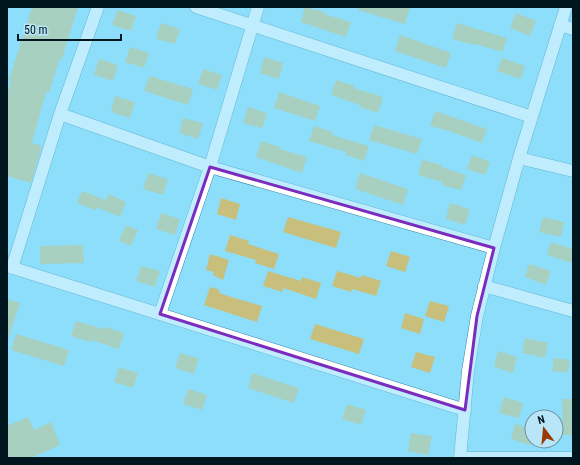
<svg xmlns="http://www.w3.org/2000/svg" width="580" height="465" viewBox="0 0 580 465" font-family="'Roboto Condensed',sans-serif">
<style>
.building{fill:#c7bf7b}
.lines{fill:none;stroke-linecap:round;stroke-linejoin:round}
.street-casing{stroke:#3387a2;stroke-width:13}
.street{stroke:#fff;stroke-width:12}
.marked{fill:none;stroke:#7b2cbf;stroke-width:3;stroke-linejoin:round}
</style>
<rect width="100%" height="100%" fill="#8ddefb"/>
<!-- building -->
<path class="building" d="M32,7H78L62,59L60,58L49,93L46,92L32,143L42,146L31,183L7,176V95L11,81L9,80Z
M305,7L325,12L324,14L351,22L346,37L301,22Z
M359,7H410L405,24L358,10Z
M117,10L136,16L131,31L112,25Z
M516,13L536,21L530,36L510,28Z
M161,23L180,29L175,44L156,39Z
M457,23L507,38L503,52L475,44L474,45L452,39Z
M400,35L451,53L446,68L395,51Z
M130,47L149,53L144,68L125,62Z
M264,57L283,63L279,79L260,73Z
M502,58L525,66L521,79L497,71Z
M99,59L118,65L113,81L94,75Z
M203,69L222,75L217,90L198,84Z
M149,76L193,89L188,105L144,91Z
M336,80L355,86L354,88L383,97L378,113L359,107L360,105L331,95Z
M279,92L320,106L315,121L274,108Z
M115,96L135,102L130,118L111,112Z
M248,107L267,113L262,128L243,123Z
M435,111L487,129L482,143L449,131L430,126Z
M183,118L203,123L198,139L179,133Z
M374,125L422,139L417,154L369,140Z
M314,126L333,132L332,135L369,146L364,161L345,155L346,152L309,141Z
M261,141L280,147L279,149L307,157L302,173L256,157Z
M472,155L490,162L485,175L467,169Z
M422,160L442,165L441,167L466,175L461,190L442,185V182L418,175Z
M148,173L168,179L163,195L143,189Z
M360,173L408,189L403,205L355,189Z
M82,191L106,200L109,194L126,202L120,217L97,207L96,210L77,203Z
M221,198L240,204L236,220L217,214Z
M450,203L470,209L465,225L446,219Z
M161,213L180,219L175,235L156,229Z
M288,217L341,232L336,248L283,232Z
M543,217L564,222L561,237L539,232Z
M126,225L138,230L131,246L119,241Z
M230,235L249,241L248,244L279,254L274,269L255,263L256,260L225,251Z
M551,242L573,249V257L571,263L547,255Z
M83,245L84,263L40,264V246Z
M391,251L410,257L405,272L386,266Z
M210,254L229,260L223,280L213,275L214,272L206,270Z
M529,264L551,271L546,285L525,277Z
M141,266L160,271L155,287L136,281Z
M268,271L301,281L302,277L321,283L316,299L283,288L282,292L263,286Z
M337,271L361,278L362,275L381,281L376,296L352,289L351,292L332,286Z
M210,287L220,290L219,293L228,296L262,306L257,322L204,305Z
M7,299L20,303L9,337L7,336Z
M430,301L449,306L444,322L425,316Z
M405,313L424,319L420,334L401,328Z
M76,321L104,329L105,327L124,333L119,349L91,340L90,342L71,336Z
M315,324L364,339L359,354L310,339Z
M16,334L69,350L64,366L11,350Z
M525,338L548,343L545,358L522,353Z
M498,351L517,357L513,373L494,367Z
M416,352L435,357L430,373L411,367Z
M180,353L199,358L194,374L175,368Z
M554,358L570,360L568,373L552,371Z
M119,367L138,373L133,388L114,382Z
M252,373L299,388L294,403L248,388Z
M188,389L207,395L202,410L183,404Z
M504,397L523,403L519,418L499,413Z
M562,399H573V435H563Z
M347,404L366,410L361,425L342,419Z
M28,417L34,430L51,422L60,445L31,458H7V426Z
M515,424L532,429V437L530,445L511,439Z
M411,433L432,436L428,455L408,451Z"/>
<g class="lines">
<!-- street casing -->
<g class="street-casing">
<path id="street" d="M196,7L532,117
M560,25L573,29
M60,114L210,167L494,248
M519,158L573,171
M7,266L465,410
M12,268L60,114L98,7
M484,286L573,311
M160,314L210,167L258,7
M460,458L468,371L477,316L494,248L519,158L566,7
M460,458H573"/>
</g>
<!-- street -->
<use href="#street" class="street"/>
</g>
<!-- marked area -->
<path d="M0 0H580V465H0ZM210,167L494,248L477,316L465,410L160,314Z" fill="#8ddefb" fill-opacity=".55" fill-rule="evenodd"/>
<path class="marked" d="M210,167L494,248L477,316L465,410L160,314Z"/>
<!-- border -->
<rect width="580" height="465" fill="none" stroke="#00161e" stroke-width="16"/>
<!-- north arrow -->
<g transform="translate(544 429) rotate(344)"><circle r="19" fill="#b8e6f8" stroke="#6e93a1"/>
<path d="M0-3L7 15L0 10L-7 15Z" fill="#9c3800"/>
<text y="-6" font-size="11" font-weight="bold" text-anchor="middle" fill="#00161e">N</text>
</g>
<!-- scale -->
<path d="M18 34v6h103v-6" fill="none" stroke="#00161e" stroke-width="2"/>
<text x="24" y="34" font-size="12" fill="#00161e" stroke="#b8e6f8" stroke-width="3" paint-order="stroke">50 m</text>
</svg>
